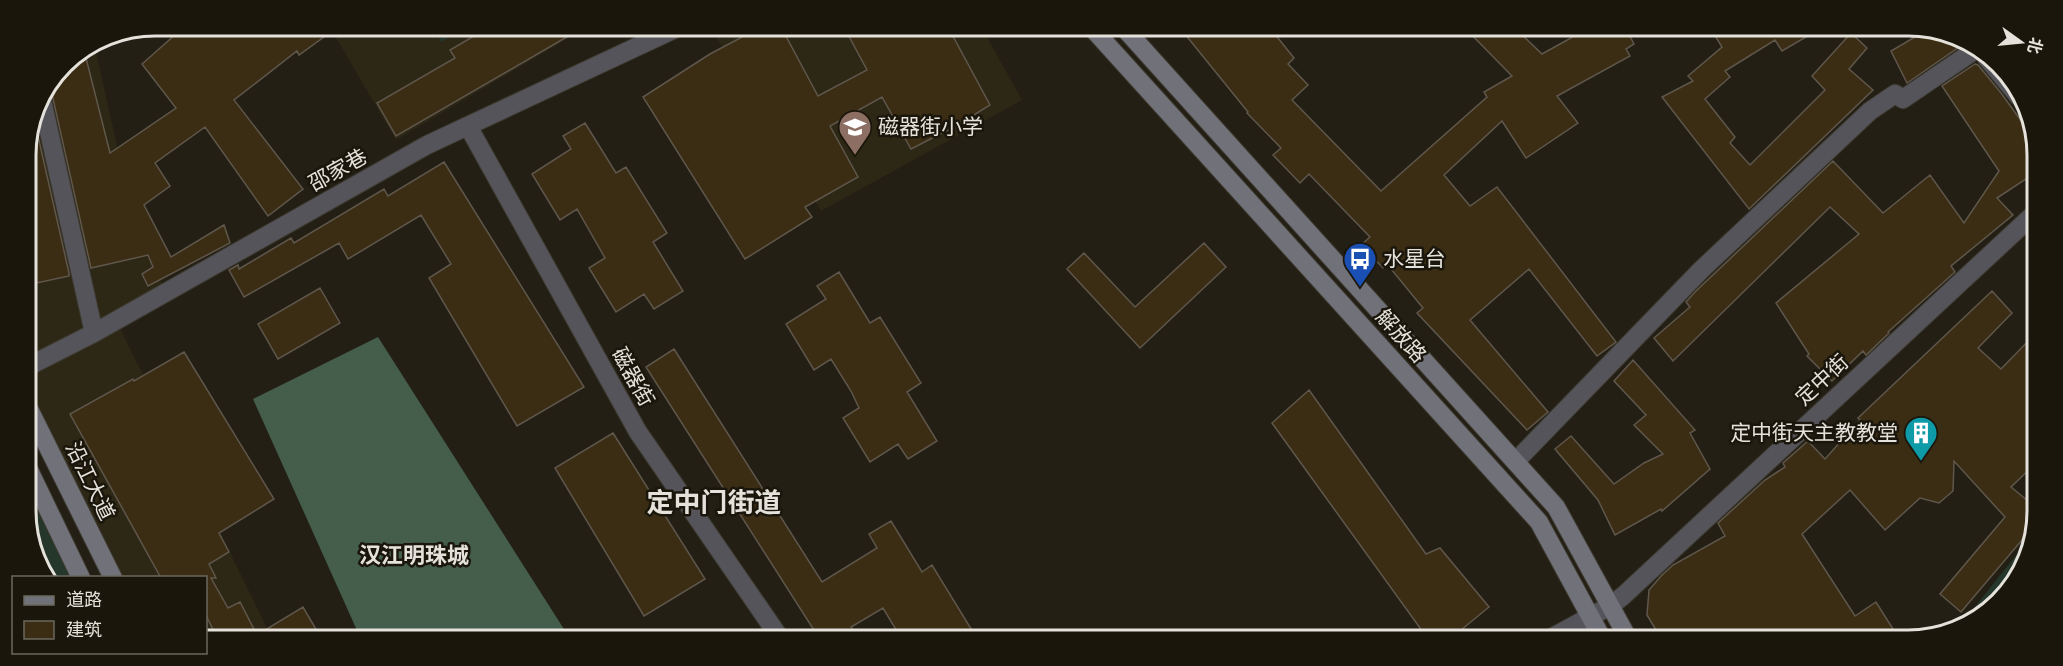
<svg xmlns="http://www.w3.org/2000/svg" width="2063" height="666" viewBox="0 0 2063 666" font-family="Roboto,'Noto Sans SC',sans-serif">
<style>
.built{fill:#2d2716}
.green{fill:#25372a}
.forest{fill:#445e4b}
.building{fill:#3b2c14;stroke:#5f574c;stroke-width:1.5}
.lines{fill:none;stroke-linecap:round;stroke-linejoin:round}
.street-casing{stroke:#3e3a30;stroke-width:20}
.secondary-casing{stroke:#3e3a30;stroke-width:20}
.street{stroke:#54545a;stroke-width:18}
.secondary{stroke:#71717a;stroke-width:18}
.labels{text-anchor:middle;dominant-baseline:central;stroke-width:5;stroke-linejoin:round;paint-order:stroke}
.poi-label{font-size:21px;fill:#e5e2db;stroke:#1a160b;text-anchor:start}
.street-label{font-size:21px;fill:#e5e2db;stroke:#1a160b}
.neighbourhood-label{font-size:22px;font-weight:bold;fill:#e5e2db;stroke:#1a160b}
.district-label{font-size:27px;font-weight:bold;fill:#e5e2db;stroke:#1a160b}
.rim{fill:none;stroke:#e5e2db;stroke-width:3}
</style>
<rect width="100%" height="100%" fill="#231f14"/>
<!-- built -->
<path class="built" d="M329,26L587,27L396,140Z
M710,27L982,28L1022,100L821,211Z
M94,43L124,177L165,293L116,320L271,636H206V578L113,577L27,405L26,147L35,105L64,63Z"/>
<!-- green -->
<path class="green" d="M433,26H469L441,42Z
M28,468L84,577H48L28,536Z
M2033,534V545L1987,614L1962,623Z"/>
<!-- forest -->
<path class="forest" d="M378,337L569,637H360L253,399Z"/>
<!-- building -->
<path class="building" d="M185,26H339L299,55L297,51L234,100L303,189L268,216L205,127L155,163L170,186L144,205L171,257L224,225L230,243L148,286L142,274L153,267L148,255L91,268L52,94L47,87L64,63L84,50L110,153L176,108L142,64Z
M491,26L584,27L396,136L377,103L455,58L450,50Z
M761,27H781L818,96L867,70L844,27H948L990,105L956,126L911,149L882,97L830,126L858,177L805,207L812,217L745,259L643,97L710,54Z
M1180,28H1270L1294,58L1288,64L1308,85L1292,100L1381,191L1487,97L1484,92L1512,76L1466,29H1516L1542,54L1587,29H1626L1634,44L1626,49L1630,56L1557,96L1578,123L1526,158L1502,121L1444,175L1470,206L1497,187L1616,342L1597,356L1529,269L1470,320L1548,412L1527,430L1417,313L1423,308L1387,264L1383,268L1361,245L1370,237L1309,174L1300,183L1273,155L1281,148L1247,113L1248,112Z
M1711,29L1818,30L1782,51L1775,40L1725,71L1730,77L1705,99L1735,137L1730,143L1750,165L1825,90L1812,76L1851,33L1867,48L1849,69L1873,90L1749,209L1662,97L1693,81L1688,76L1722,47Z
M1910,30H1942L1959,40L1962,45L1907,83L1891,51L1915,37Z
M1975,64L1978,65L2001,93L2035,140V173L1997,198L2013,215L1951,266L1955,272L1888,332L1889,333L1866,355L1863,351L1832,381L1807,356L1809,354L1776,303L1859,234L1830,207L1673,361L1654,338L1690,307L1686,302L1696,291L1833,161L1883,213L1930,175L1964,223L1999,171L1942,86Z
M33,114L69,273V276L27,285L26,147Z
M585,123L616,173L626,167L667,233L653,242L683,291L654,309L644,294L616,312L589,268L605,258L577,209L560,220L532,174L571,149L563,136Z
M444,162L584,387L517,426L429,278L451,264L421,215L348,259L339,243L244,297L229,270L238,265L239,269L291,238L294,243L384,189L388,196Z
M1204,243L1226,267L1140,348L1067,269L1084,253L1135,307Z
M839,272L870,323L880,317L921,383L907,392L937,441L908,459L898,444L870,462L843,418L859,408L851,391L831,359L814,370L786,324L826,299L817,286Z
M320,288L340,323L278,359L258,324Z
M1992,291L2012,313L1978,348L2001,369L2034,335L2033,466L2011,487L2033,505V527L1961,612L1940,594L2005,517L1954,461L1953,491L1939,503L1920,498L1885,530L1850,490L1802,534L1855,616L1876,602L1900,640H1662L1647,615L1649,590L1662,575L1673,565L1725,536L1718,523L1765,480L1785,467L1783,463L1808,441L1825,459L1860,420L1858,418Z
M674,349L822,582L877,548L869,534L891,521L922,572L932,565L973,632L963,638H901L883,608L851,627L858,638H819L646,367Z
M184,352L274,499L219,533L229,552L209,564L216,578H211L228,608L240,602L257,635L303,607L320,636H216L206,615V578H161L70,414L133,379L134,381Z
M1633,360L1695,430L1690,433L1710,469L1662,511L1661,509L1615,535L1598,500L1555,449L1571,436L1614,484L1644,463L1663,454L1634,425L1646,415L1614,381Z
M1309,390L1426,554L1440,548L1489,607L1450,639H1428L1272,423Z
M613,433L705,579L644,616L555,468Z"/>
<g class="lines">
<!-- street casing -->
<g class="street-casing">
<path id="street" d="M1986,57L2019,97
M41,96L94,333
M468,126L638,432L780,638
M27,367L94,333L427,145L679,27
M1516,461L1701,270L1870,111L1895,94L1903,99L1975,50
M1549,639L1610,606L1623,596L2035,213"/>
</g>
<!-- secondary casing -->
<g class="secondary-casing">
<path id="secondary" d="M1092,28L1539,522L1603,640
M1124,28L1556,507L1629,640
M27,405L113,578
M28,468L81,578"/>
</g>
<!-- street -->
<use href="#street" class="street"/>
<!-- secondary -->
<use href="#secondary" class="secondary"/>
</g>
<!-- icons -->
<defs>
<g id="school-pin" transform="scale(1.725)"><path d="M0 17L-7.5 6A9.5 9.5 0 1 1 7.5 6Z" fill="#8d6e63" stroke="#1a160b"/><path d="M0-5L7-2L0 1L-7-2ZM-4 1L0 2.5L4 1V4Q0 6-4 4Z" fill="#fff"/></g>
<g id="bus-pin" transform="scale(1.725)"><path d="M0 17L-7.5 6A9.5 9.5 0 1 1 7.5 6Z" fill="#1a4fb4" stroke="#1a160b"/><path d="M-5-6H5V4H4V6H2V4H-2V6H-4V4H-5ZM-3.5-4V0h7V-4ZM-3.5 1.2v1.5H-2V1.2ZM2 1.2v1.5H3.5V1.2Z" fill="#fff"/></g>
<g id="building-pin" transform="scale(1.725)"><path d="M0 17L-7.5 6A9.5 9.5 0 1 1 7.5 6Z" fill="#0f9aa8" stroke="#1a160b"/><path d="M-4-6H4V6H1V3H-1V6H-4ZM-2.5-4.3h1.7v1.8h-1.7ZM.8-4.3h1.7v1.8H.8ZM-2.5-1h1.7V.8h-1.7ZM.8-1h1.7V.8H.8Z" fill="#fff"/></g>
</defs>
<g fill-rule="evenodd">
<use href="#school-pin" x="855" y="127"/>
<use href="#bus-pin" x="1360" y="259"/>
<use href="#building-pin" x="1921" y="433"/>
</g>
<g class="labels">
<!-- poi labels -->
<g class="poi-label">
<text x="878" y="127">磁器街小学</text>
<text x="1383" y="259">水星台</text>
<text x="1898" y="433" text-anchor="end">定中街天主教教堂</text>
</g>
<!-- street labels -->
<g class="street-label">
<text transform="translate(338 170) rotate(-29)">邵家巷</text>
<text transform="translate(1401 336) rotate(48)">解放路</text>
<text transform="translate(633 377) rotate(61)">磁器街</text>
<text transform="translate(1822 380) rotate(-43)">定中街</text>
<text transform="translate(90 481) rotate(64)">沿江大道</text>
</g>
<!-- neighbourhood labels -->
<g class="neighbourhood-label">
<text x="414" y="555">汉江明珠城</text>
</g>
<!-- district labels -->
<g class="district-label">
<text x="714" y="503">定中门街道</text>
</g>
</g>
<!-- crop -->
<path d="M0 0H2063V666H0ZM155 36H1908A119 119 0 0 1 2027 155V511A119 119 0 0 1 1908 630H155A119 119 0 0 1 36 511V155A119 119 0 0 1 155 36Z" fill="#1a160b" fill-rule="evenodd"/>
<path class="rim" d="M155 36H1908A119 119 0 0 1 2027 155V511A119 119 0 0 1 1908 630H155A119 119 0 0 1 36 511V155A119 119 0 0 1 155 36Z"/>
<!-- legend -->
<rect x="12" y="576" width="195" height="78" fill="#1a160b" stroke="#6b685e" stroke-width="1.5"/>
<rect x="24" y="596" width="30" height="9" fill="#71717a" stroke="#6b685e" stroke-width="1.5"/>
<text x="66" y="606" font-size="18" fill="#e5e2db">道路</text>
<rect x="24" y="621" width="30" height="18" fill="#3b2c14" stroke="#6b685e" stroke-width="1.5"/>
<text x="66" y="636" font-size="18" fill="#e5e2db">建筑</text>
<!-- north arrow -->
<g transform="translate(2021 42) rotate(105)" stroke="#1a160b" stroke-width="4.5" paint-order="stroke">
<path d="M0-4.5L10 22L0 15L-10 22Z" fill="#e5e2db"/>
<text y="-9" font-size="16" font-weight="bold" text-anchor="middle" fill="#e5e2db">北</text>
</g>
</svg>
